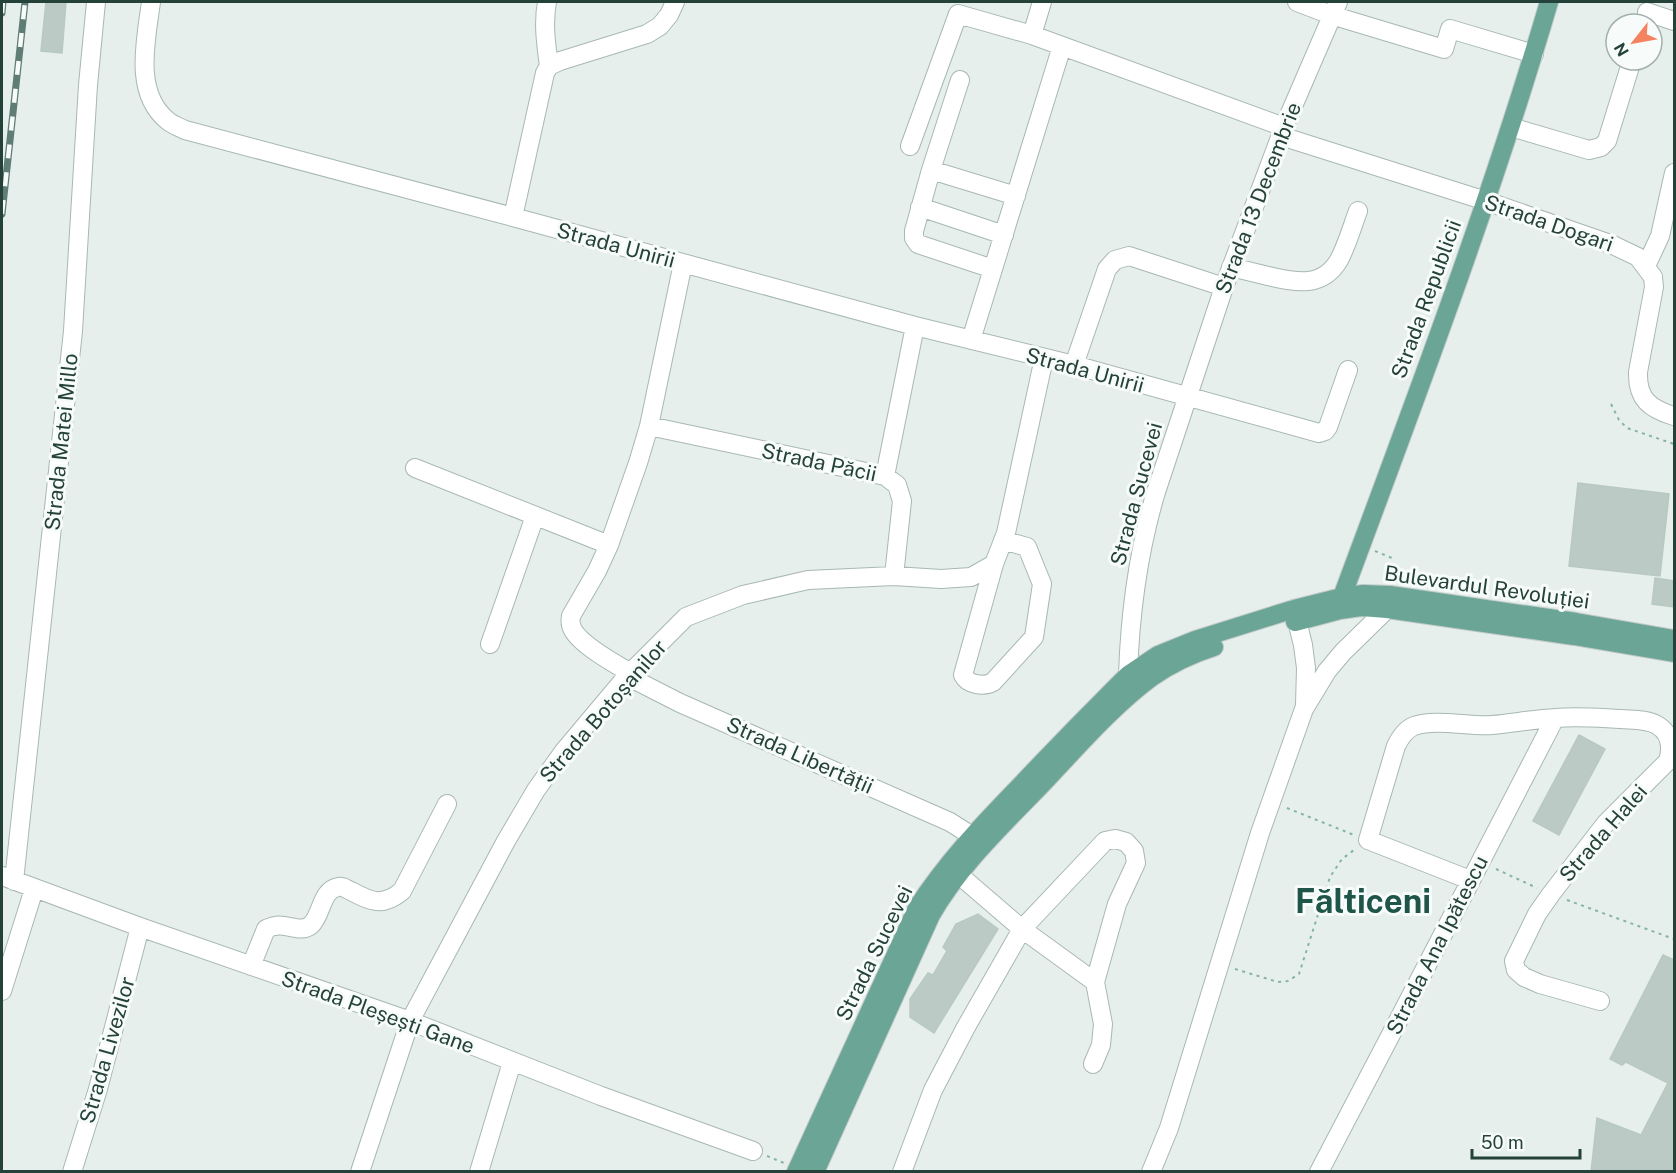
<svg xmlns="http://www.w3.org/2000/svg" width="1676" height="1173" viewBox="0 0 1676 1173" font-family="'Public Sans',sans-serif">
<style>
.building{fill:#bbcac4;stroke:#b8c9c2;stroke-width:1.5}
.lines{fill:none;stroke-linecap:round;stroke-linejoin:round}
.minor-casing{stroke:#a8b8b2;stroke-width:20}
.major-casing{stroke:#c2cac8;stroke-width:20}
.path{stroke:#86b3a5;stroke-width:2;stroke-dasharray:3 4.5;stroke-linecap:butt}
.minor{stroke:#fff;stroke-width:18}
.major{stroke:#6aa596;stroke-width:18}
.rail-casing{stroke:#5f7d75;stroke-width:7}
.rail{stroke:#f7fbf9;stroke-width:4.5;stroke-dasharray:14;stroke-linecap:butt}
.labels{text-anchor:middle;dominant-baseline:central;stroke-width:6;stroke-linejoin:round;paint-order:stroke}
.street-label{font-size:21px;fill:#24423a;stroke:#f7fbf9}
.town-label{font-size:33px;font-weight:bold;fill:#1f5548;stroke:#f7fbf9}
</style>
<rect width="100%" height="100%" fill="#e6efeb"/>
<!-- building -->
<path class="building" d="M46,2H66L62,53L41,51Z
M1578,483L1669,494L1660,576L1569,566Z
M1655,578L1674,581V607L1652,604Z
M1579,735L1605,749L1559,835L1533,821Z
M978,914L998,929L934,1033L910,1017V999L928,973L933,975L947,951L943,947L956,924Z
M1663,955L1674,960V1172H1591L1597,1118L1641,1135L1668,1083L1626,1062L1622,1065L1610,1059Z"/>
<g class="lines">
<!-- minor casing -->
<g class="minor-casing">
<path id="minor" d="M151,2C146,40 133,93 168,121C173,125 179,127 185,130L513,217L915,326L1074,365L1319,433L1325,431L1328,427L1348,370
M547,2C543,23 546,44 549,66
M1297,2L1331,15L1444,49L1450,29L1534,54
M1647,12L1674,21
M1032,35L1042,2
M1511,127L1589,150L1601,147L1607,141L1632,60
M1281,136L1486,201L1613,245L1638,257L1653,277L1654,287L1638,372C1637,399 1650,409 1674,416
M910,146L958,14L1032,35L1284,127
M931,170L960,80
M920,207L1004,235
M513,217L545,73L549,66L560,61L647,34L660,26L669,15L675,2
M1646,266L1660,236L1674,173
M1231,267C1243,270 1256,273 1268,276C1295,282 1322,289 1339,260C1347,245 1352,227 1358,211
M993,269L918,244L914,238V231L931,170L1016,196
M971,340L1062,46
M1074,365L1107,269L1115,260L1129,256L1224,287
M649,426L885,476L897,485L902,501L894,576
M415,468L609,545
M885,476L915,326
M994,564L963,675C968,685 984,687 993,682L1034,637L1042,584L1027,547L1003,540
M1294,609L1303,645L1306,668L1305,705
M490,644L535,516
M631,673C615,664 581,645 573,630C570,625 570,621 571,616L597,571L609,545L638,463L649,426L683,263
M627,676L680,703L950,822L972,836
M1132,686L1128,675C1130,613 1138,552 1156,492L1224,287L1284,127L1338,2
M958,874L1022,929L1095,982
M2,876L140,927L410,1021L601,1096L753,1151
M1470,880L1368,840L1396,746C1400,738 1406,729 1414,726C1436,718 1469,727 1492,725C1514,723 1535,719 1556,718C1578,716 1599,718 1621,719C1632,720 1647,719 1657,725C1671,733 1672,748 1668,761L1606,823L1551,894L1537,914L1514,961L1516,970L1524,977L1540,984L1600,1001
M14,881L73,331L88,85L96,2
M251,966L266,929C269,928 272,926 275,926C287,923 300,934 311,925C322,915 321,890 338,887C343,886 346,889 351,891C371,902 383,907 402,891L447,804
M2,991L34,889
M72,1172L98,1089L140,927
M360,1172L410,1021L506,841L536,790L564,751L627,676L686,617L743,595L808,580L894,576L941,579L971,577L994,564L1006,533L1044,358
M479,1172L512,1062
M902,1172L933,1090L966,1027L1022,929L1105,841L1115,839L1126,842L1134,851L1136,863L1117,904L1095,982L1103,1024L1101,1045L1093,1064
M1151,1172L1169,1128L1260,833L1304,709L1327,671L1343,652L1387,609L1390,596
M1319,1172L1399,1019L1555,718"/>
</g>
<!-- major casing -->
<g class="major-casing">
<path id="major" d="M1341,606L1342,597C1415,400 1490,203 1549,2
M1295,622L1340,610L1361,607L1387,609L1574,636L1674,653
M796,1172L917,908C946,863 981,826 1018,788C1050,754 1082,721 1115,688L1128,675L1158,655L1195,640L1294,609L1342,597L1363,594L1390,595L1576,622L1674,639
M815,1172L931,915C961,863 1006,822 1047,779C1079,745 1114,705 1152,677C1171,664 1192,654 1214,647"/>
</g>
<!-- path -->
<path class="path" d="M1611,404L1619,420L1627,428L1674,444
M1375,551L1392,558
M1287,808L1354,835
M1496,869L1537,888
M1567,900L1674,939
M1235,969L1278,982L1288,981L1299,974L1330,877L1342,859L1354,850
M767,1156L784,1163"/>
<!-- minor -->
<use href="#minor" class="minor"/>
<!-- major -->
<use href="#major" class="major"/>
<!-- rail casing -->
<g class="rail-casing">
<path id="rail" d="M2,13L3,2
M2,214L25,2"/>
</g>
<!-- rail -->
<use href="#rail" class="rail"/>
</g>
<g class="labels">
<!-- street labels -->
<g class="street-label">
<text transform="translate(1258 198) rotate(-69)">Strada 13 Decembrie</text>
<text transform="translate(1549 223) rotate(19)">Strada Dogari</text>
<text transform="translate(616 245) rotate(15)">Strada Unirii</text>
<text transform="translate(1426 299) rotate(-70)">Strada Republicii</text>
<text transform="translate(1085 370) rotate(15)">Strada Unirii</text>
<text transform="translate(61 442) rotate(-84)">Strada Matei Millo</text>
<text transform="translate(819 462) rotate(12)">Strada Păcii</text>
<text transform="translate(1136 494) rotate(-75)">Strada Sucevei</text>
<text transform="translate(1487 587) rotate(8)">Bulevardul Revoluției</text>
<text transform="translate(603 711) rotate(-49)">Strada Botoșanilor</text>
<text transform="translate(800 755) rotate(24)">Strada Libertății</text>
<text transform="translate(1603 833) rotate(-49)">Strada Halei</text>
<text transform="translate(1437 945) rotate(-63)">Strada Ana Ipătescu</text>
<text transform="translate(874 953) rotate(-64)">Strada Sucevei</text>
<text transform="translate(378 1012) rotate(20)">Strada Pleșești Gane</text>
<text transform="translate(107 1050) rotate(-74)">Strada Livezilor</text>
</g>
<!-- town labels -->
<g class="town-label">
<text x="1363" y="901">Fălticeni</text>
</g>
</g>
<!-- border -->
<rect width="1676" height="1173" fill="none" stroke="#24423a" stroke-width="6"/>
<!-- north arrow -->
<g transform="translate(1634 42) rotate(239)"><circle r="28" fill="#f7fbf9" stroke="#a3b1ad" stroke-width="1.5"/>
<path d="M0-4.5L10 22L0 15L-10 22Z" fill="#f4845f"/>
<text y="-9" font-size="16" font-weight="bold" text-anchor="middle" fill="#24423a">N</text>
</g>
<!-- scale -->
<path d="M1472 1149v9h108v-9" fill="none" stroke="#24423a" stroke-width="3"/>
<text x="1481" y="1149" font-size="18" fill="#24423a" stroke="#f7fbf9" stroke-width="4.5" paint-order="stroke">50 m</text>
</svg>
